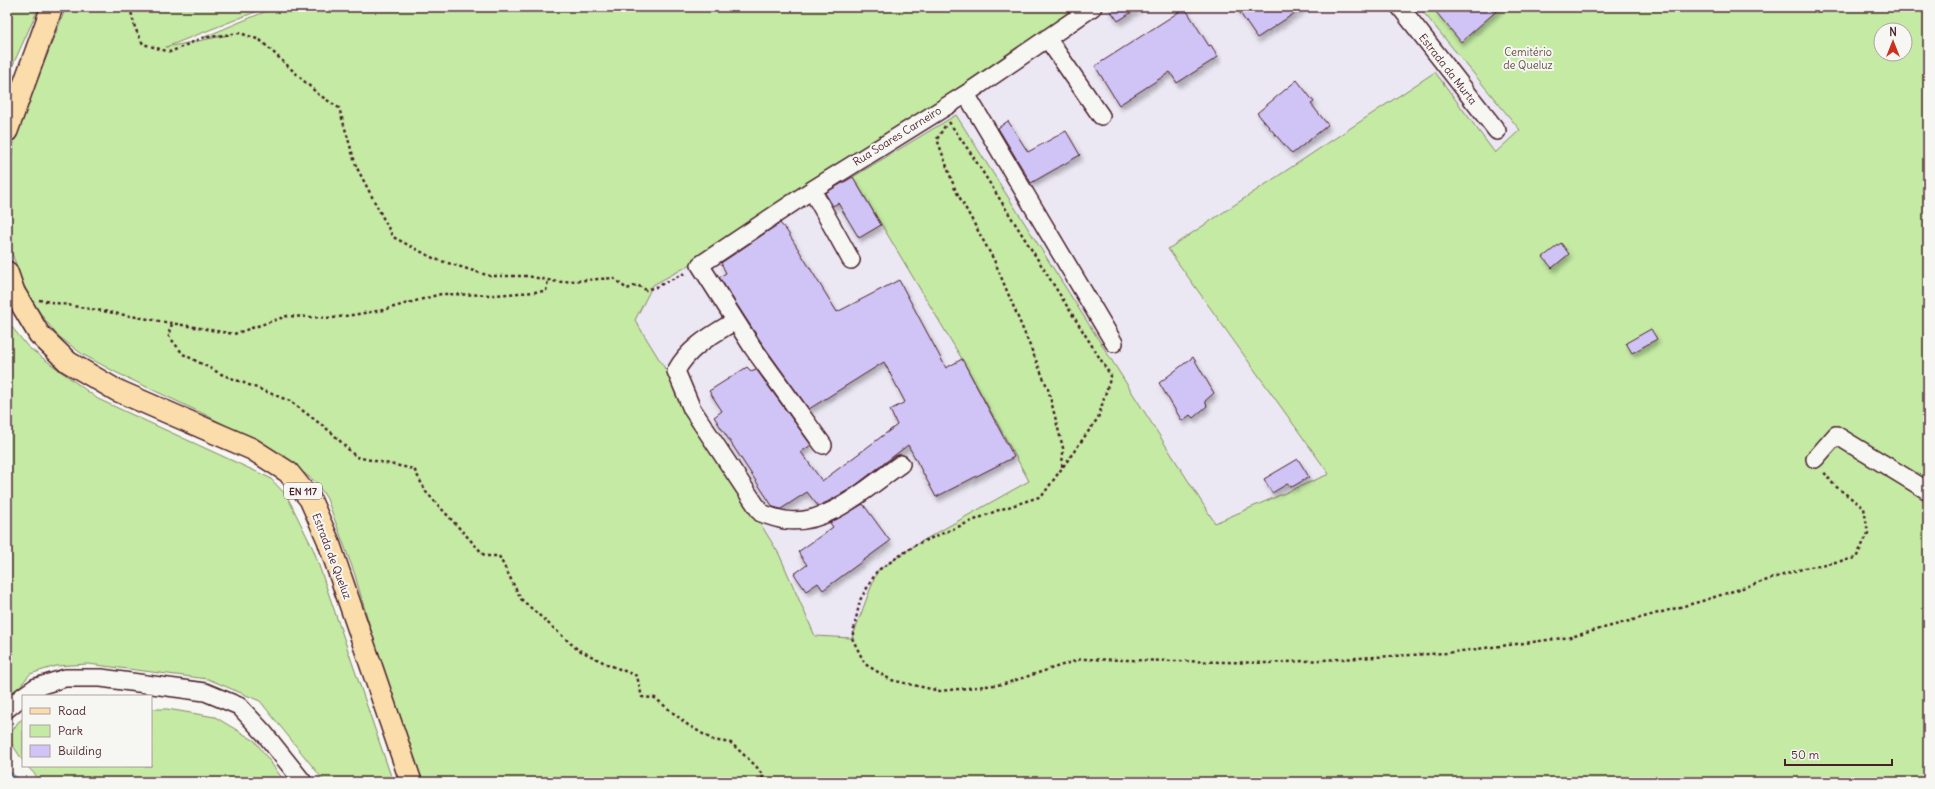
<svg xmlns="http://www.w3.org/2000/svg" width="1935" height="789" viewBox="0 0 1935 789" font-family="Delius,sans-serif">
<style>
.built{fill:#ebe7f3}
.green{fill:#c4eaa4;stroke:#878468;fill-rule:evenodd}
.water{fill:#8dd9ed;stroke:#728f9f}
.building{fill:#d0c3f5;stroke:#4a1f2b;filter:url(#shadow)}
.lines{fill:none;stroke-linecap:round;stroke-linejoin:round}
.minor-casing{stroke:#4a1f2b;stroke-width:20}
.major-casing{stroke:#4a1f2b;stroke-width:24}
.path{stroke:#4a1f2b;stroke-width:2.5;stroke-dasharray:3 3;stroke-linecap:butt}
.minor{stroke:#f6f6f2;stroke-width:17}
.major{stroke:#faddab;stroke-width:21}
.labels{text-anchor:middle;dominant-baseline:central;stroke-width:4;stroke-linejoin:round;paint-order:stroke}
.shield{fill:#f6f6f2;stroke:#7e6067;stroke-width:1}
.shield-label{font-size:10px;font-weight:bold;fill:#4a1f2b}
.park-label{font-size:11px;fill:#685249;stroke:#f6f6f2}
.street-label{font-size:11px;fill:#4a1f2b;stroke:#f6f6f2}
</style>
<defs>
<filter id="shadow"><feDropShadow dx="2.5" dy="4.5" stdDeviation="2" flood-color="#0004"/></filter>
</defs>
<rect width="100%" height="100%" fill="#f6f6f2"/>
<filter id="ink" filterUnits="userSpaceOnUse"><feTurbulence type="fractalNoise" baseFrequency=".025" numOctaves="2"/><feDisplacementMap in="SourceGraphic" scale="8" xChannelSelector="R" yChannelSelector="G"/><feConvolveMatrix kernelMatrix="1 2 1 2 8 2 1 2 1" color-interpolation-filters="sRGB"/></filter>
<g filter="url(#ink)">
<!-- built -->
<path class="built" d="M1081,7H1419L1521,130L1495,153L1168,250L1329,474L1215,523L956,115L853,177L962,359L1029,481L917,544L877,571L852,638L815,636L779,554L635,320L653,285L686,267Z"/>
<!-- green -->
<path class="green" d="M7,7H39L7,78Z
M66,7H268L166,47L229,35L202,38L276,7H1081L686,267L653,285L635,320L779,554L815,636L852,638L877,571L917,544L1029,481L962,359L853,177L956,115L1215,523L1329,474L1168,249L1435,72L1495,153L1520,130L1419,7H1928V782H415L354,572L327,499L317,483L279,454L206,415L117,373L82,354L57,335L29,299L11,251L7,222V190L13,146L22,119ZM1881,30H1905V54H1881Z
M7,321L28,347L98,399L270,478L287,496L314,551L393,782H325L260,701L208,679L88,664L56,666L30,674L7,702Z
M151,709H167L215,717L255,741L285,782H42L27,766H151Z
M23,719V761L8,738L18,722Z"/>
<!-- water -->
<path class="water" d="M7,769L22,782H7Z"/>
<!-- building -->
<path class="building" d="M1108,7H1140L1118,21Z
M1236,7H1304L1257,38Z
M1442,7H1474L1477,11L1482,7H1501L1461,42L1436,12Z
M1185,8L1209,46L1211,45L1218,57L1177,83L1170,72L1119,105L1095,66Z
M1297,80L1314,102L1311,104L1328,125L1292,154L1257,113Z
M1008,121L1028,152L1066,131L1080,155L1031,183L998,128Z
M853,177L881,225L859,238L838,203L833,206L825,193Z
M780,223L787,231L837,312L899,280L946,368L962,359L1014,457L936,497L908,445L852,488L827,502L818,506L807,492L781,509L773,507L714,417L722,411L709,391L747,367L751,371L756,369L811,445L801,452L822,481L897,425L890,410L905,402L884,362L809,409L761,342L719,277L726,273L721,263Z
M1561,243L1569,254L1552,268L1543,257Z
M1651,329L1657,339L1632,353L1626,343Z
M1193,357L1214,393L1205,401L1207,406L1193,418L1190,415L1182,421L1159,383Z
M1298,459L1309,477L1292,487L1287,484L1272,493L1264,479Z
M863,504L890,541L823,590L818,583L806,591L794,574L807,565L798,552L833,527L830,523Z"/>
<g class="lines">
<!-- minor casing -->
<g class="minor-casing">
<path id="minor" d="M1400,7L1497,131
M1047,38L1101,116
M966,94L1114,343
M812,190L851,260
M735,321C712,335 689,347 676,371L692,409L761,513C769,516 777,519 785,520C827,527 869,486 901,464
M823,445L753,348L700,265L812,190L966,94L1093,7
M1815,459L1836,435L1928,491
M23,696L36,687L65,678H101L205,692L239,706L264,733L303,782
M7,709L23,696"/>
</g>
<!-- major casing -->
<g class="major-casing">
<path id="major" d="M7,131L52,7
M7,272L14,292L39,334L68,362L116,390L252,449L288,472L310,499L328,540L411,782"/>
</g>
<!-- path -->
<path class="path" d="M130,7L135,28L143,44L170,52L202,38L240,33L260,40L318,94L339,108L356,166L393,237L435,259L490,276H527L558,282L613,278L627,289L637,285L646,290L656,287L687,272
M949,122L972,155L1111,376L1098,418L1042,496L996,511L917,544L877,571L860,600L852,638L865,664L891,680L940,691L1004,684L1081,659L1269,663L1446,653L1571,637L1702,601L1805,568L1856,558L1868,533L1864,508L1834,485L1823,471
M945,126L937,139L955,189L994,260L1048,389L1063,448L1062,469
M39,300L234,334L287,316L333,318L383,310L441,294L495,295L546,291L548,280
M172,324L168,335L183,354L221,374L290,401L331,432L356,457L414,469L426,492L485,556H499L521,599L577,649L607,664L637,676L642,697L655,698L688,725L713,740L731,743L756,766L763,776L761,782"/>
<!-- minor -->
<use href="#minor" class="minor"/>
<!-- major -->
<use href="#major" class="major"/>
</g>
</g>
<g class="labels">
<!-- shield labels -->
<rect class="shield" x="284" y="483" width="38" height="16" rx="3"/>
<g class="shield-label">
<text x="303" y="491">EN 117</text>
</g>
<!-- park labels -->
<g class="park-label">
<text x="1528" y="52">Cemitério<tspan x="1528" dy="13">de Queluz</tspan></text>
</g>
<!-- street labels -->
<g class="street-label">
<text transform="translate(1448 69) rotate(52)">Estrada da Murta</text>
<text transform="translate(897 136) rotate(-32)">Rua Soares Carneiro</text>
<text transform="translate(332 556) rotate(69)">Estrada de Queluz</text>
</g>
</g>
<!-- margin -->
<rect width="1935" height="789" fill="none" stroke="#f6f6f2" stroke-width="24"/>
<rect x="12" y="12" width="1911" height="765" fill="none" stroke="#4a1f2b" stroke-width="1.5" filter="url(#ink)"/>
<!-- legend -->
<rect x="22" y="695" width="130" height="72" fill="#f6f6f2" stroke="#b1a0a2"/>
<rect x="30" y="708" width="20" height="6" fill="#faddab" stroke="#b1a0a2"/>
<text x="58" y="715" font-size="12" fill="#4a1f2b">Road</text>
<rect x="30" y="725" width="20" height="12" fill="#c4eaa4" stroke="#b1a0a2"/>
<text x="58" y="735" font-size="12" fill="#4a1f2b">Park</text>
<rect x="30" y="745" width="20" height="12" fill="#d0c3f5" stroke="#b1a0a2"/>
<text x="58" y="755" font-size="12" fill="#4a1f2b">Building</text>
<!-- north arrow -->
<g transform="translate(1893 42)"><circle r="19" fill="#f6f6f2" stroke="#b1a0a2"/>
<path d="M0-3L7 15L0 10L-7 15Z" fill="#c8321e"/>
<text y="-6" font-size="11" font-weight="bold" text-anchor="middle" fill="#4a1f2b">N</text>
</g>
<!-- scale -->
<path d="M1785 759v6h107v-6" fill="none" stroke="#4a1f2b" stroke-width="2"/>
<text x="1791" y="759" font-size="12" fill="#4a1f2b" stroke="#f6f6f2" stroke-width="3" paint-order="stroke">50 m</text>
</svg>
